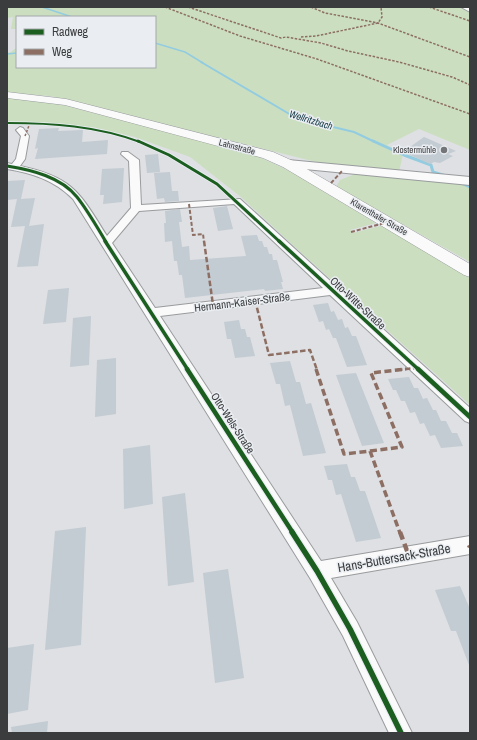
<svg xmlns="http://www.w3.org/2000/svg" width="477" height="740" viewBox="0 0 477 740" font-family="'Archivo Narrow',sans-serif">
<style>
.green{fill:#cbdfc0}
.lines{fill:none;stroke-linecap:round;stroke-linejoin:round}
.stream-far2{stroke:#93cce0;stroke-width:1.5}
.stream-far1{stroke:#93cce0;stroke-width:2}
.stream{stroke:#93cce0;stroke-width:3}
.building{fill:#c3cbd3}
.minor-casing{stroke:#999b9d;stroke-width:2}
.tertiary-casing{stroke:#999b9d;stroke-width:2}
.secondary-casing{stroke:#999b9d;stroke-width:1}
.primary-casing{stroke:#999b9d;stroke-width:2}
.minor{fill:#fafafb;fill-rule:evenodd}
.tertiary{fill:#fafafb;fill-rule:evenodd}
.secondary{fill:#fafafb;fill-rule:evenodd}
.primary{fill:#fafafb;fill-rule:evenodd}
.quiet-far4{stroke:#8d6e63;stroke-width:1.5;stroke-dasharray:2.5 1.5;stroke-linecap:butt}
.quiet-far3{stroke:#8d6e63;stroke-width:2;stroke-dasharray:4 2;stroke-linecap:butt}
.quiet-far2{stroke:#8d6e63;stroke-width:2.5;stroke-dasharray:5.5 2.5;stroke-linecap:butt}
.quiet-far1{stroke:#8d6e63;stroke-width:3.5;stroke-dasharray:7 3.5;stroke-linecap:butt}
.quiet{stroke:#8d6e63;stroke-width:4.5;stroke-dasharray:8 4.5;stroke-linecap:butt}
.cycleway-far4-casing{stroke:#eaeef2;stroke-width:3.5}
.cycleway-far3-casing{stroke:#eaeef2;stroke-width:4.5}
.cycleway-far2-casing{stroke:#eaeef2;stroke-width:5.5}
.cycleway-far1-casing{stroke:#eaeef2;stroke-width:7}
.cycleway-casing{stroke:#eaeef2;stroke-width:8}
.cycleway-far4{stroke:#1b5e20;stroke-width:2}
.cycleway-far3{stroke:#1b5e20;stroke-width:3}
.cycleway-far2{stroke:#1b5e20;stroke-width:3.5}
.cycleway-far1{stroke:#1b5e20;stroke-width:4.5}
.cycleway{stroke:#1b5e20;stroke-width:5.5}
.poi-dot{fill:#747578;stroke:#eaeef2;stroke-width:1.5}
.labels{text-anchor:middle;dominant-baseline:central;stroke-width:3;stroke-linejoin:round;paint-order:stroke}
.far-street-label{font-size:9px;fill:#3b3c3e;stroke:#eaeef2}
.far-poi-label{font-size:9px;fill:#3b3c3e;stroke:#eaeef2;text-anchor:end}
.far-water-label{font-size:10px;font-style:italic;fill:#123844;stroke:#eaeef2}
.street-label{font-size:11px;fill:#3b3c3e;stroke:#eaeef2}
.near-street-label{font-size:13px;fill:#3b3c3e;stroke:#eaeef2}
</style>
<rect width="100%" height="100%" fill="#dee0e3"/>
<!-- green -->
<path class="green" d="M7,7H460L470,10V150L419,129L387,145L403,154L399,172L320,163L50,96L7,93V53L11,52L17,47V67H155V17H17V29H11L13,17L7,18Z
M7,98L55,103L250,153L288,170L376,223L350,230L353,233L384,225L470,275V405L296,248L241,197L190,157L135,137L93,127L7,122Z
M355,174L470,185V262L336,187L340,180Z"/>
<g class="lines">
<!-- stream-far2 -->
<path class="stream-far2" d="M42,7L72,17
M155,43L185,52L203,63
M7,54L17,53"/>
<!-- stream-far1 -->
<path class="stream-far1" d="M201,62L291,115L315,119L329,126L354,132L375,142"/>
<!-- stream -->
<path class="stream" d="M373,141L404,155L431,165L433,172L446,176
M459,182L470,187"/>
</g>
<!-- building -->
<path class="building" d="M59,128L58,131L83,130L82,142L108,140L107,154L35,159L38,148L35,149L39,129Z
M424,137L456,151L448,154L453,156L440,163L434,162L430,164L403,152Z
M158,154L160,172L147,173L145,155Z
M124,168L122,202L103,204L104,195H100L102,169Z
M170,172L172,191H178L179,201L165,202L164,198L157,199L154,173Z
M25,180L21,199L35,198L29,226L44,224L38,266L17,267L25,226L11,227L17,199L7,200V186L8,181Z
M227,206L233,229L218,231L213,208Z
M180,209L182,222H179L182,247L189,246L190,260L246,256L241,236L257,235L259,241H262L264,247H267L269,254H272L273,260H277L283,282H281L283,289L265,291L264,289L185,298L182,275H179L177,261H174L172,241L165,242L164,223H166L165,211Z
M69,288L66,322L43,324L48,290Z
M328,303L331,312L334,311L338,320L342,319L345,328L348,327L352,336H356L367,365L347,367L336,338H333L329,329L326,330L323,321L319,322L313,305Z
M91,316L89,365L70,367L73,318Z
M239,320L241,329H245L247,337H250L255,356L235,358L231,339H227L224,322Z
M116,358V414L95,417L97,360Z
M290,361L296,382H300L306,404L311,403L326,453L303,456L290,405L285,406L280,384H276L270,363Z
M356,373L384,443L362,446L336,375Z
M409,377L414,388H418L423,399L427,398L433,410H436L441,421H446L452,433H457L463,446L441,448L435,435L430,436L424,423L420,424L415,412L410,413L405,401H401L396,390H393L388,379Z
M150,445L153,504L124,509L123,449Z
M347,464L351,477H355L360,491H365L381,538L356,542L341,494L336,495L332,480H328L324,466Z
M185,493L194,582L168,586L162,497Z
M86,527L81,645L45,650L55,531Z
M228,569L244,678L215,683L203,573Z
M460,586L470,609L469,665L456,631H451L435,590Z
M34,644L28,710L7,714V648Z
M48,721L47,733H12L11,727Z"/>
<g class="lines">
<!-- minor casing -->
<g class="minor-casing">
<path id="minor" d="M20,127L23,128L29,136L25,159L20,166C73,177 80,193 107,236L131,208L129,161L121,154L122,152H128L139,160L141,205L240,199L470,408V423L465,421L330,295L160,316L321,561L470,536V554L331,578L357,622L412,733H389L343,636L310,578L73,199C54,180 32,173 7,169V163L12,164L16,159L21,136L16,130ZM234,204L323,288L155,308L112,243L139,211Z"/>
</g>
<!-- tertiary casing -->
<g class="tertiary-casing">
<path id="tertiary" d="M288,160L470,177V185L284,167L282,164L284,161Z"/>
</g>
<!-- secondary casing -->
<g class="secondary-casing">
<path id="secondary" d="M7,92L66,99L273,152L293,161L470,264V277L464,275L283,167L263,158L65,105L7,98Z"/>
</g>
<!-- primary casing -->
<g class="primary-casing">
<path id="primary" d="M461,7H470V12Z"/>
</g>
<!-- minor -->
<use href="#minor" class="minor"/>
<!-- tertiary -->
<use href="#tertiary" class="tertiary"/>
<!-- secondary -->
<use href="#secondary" class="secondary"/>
<!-- primary -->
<use href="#primary" class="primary"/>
<!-- quiet-far4 -->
<path class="quiet-far4" d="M165,7L240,36L317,59L470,114
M188,7L281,38L286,37L321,43L348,51L399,62L452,77L470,85
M311,7L325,13L378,23L470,57
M429,7L470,21
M301,37L316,36L378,23L382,17L381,7
M25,136L30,123"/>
<!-- quiet-far3 -->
<path class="quiet-far3" d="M331,183L343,170
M189,204L193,235L203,234L204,242
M351,232L388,222"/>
<!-- quiet-far2 -->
<path class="quiet-far2" d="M204,241L213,305
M255,300L269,355L310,350L317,370
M397,370L416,368"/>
<!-- quiet-far1 -->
<path class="quiet-far1" d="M316,369L344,454L370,451L400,533
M370,451L402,447L371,373L406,369"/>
<!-- quiet -->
<path class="quiet" d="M400,532L409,556
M469,545L470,547"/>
<!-- cycleway-far4 casing -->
<g class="cycleway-far4-casing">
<path id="cycleway-far4" d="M7,123C52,123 97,126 140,142"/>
</g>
<!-- cycleway-far3 casing -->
<g class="cycleway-far3-casing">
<path id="cycleway-far3" d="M138,141L169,155L217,184L280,242
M7,166C32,170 61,177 77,197C88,211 97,227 106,242"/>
</g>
<!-- cycleway-far2 casing -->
<g class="cycleway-far2-casing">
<path id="cycleway-far2" d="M105,241L188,370
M279,241L419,370"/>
</g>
<!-- cycleway-far1 casing -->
<g class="cycleway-far1-casing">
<path id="cycleway-far1" d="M187,369L293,533
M418,369L470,417"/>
</g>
<!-- cycleway casing -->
<g class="cycleway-casing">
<path id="cycleway" d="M292,532L317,571L350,629L401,733"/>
</g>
<!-- cycleway-far4 -->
<use href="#cycleway-far4" class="cycleway-far4"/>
<!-- cycleway-far3 -->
<use href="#cycleway-far3" class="cycleway-far3"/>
<!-- cycleway-far2 -->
<use href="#cycleway-far2" class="cycleway-far2"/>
<!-- cycleway-far1 -->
<use href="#cycleway-far1" class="cycleway-far1"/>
<!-- cycleway -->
<use href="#cycleway" class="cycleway"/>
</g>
<!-- markers -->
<circle class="poi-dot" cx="444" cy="150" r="4"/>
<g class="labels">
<!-- far-street labels -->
<g class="far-street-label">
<text transform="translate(237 147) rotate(15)">Lahnstraße</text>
<text transform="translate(379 217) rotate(30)">Klarenthaler Straße</text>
</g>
<!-- far-poi labels -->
<g class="far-poi-label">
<text x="436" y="150">Klostermühle</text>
</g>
<!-- far-water labels -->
<g class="far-water-label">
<text transform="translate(311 120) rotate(17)">Wellritzbach</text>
</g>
<!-- street labels -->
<g class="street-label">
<text transform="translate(242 302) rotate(-7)">Hermann-Kaiser-Straße</text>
<text transform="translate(358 303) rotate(43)">Otto-Witte-Straße</text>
<text transform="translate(233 423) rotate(57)">Otto-Wels-Straße</text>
</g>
<!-- near-street labels -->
<g class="near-street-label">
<text transform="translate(394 558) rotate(-10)">Hans-Buttersack-Straße</text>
</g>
</g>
<!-- border -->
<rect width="477" height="740" fill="none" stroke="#3b3c3e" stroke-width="16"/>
<!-- legend -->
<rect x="16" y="16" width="140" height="52" fill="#eaeef2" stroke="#a4a7aa"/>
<rect x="24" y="29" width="20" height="6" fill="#1b5e20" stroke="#a4a7aa"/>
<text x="52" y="36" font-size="12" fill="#3b3c3e">Radweg</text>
<rect x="24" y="49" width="20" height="6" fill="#8d6e63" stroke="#a4a7aa"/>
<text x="52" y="56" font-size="12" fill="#3b3c3e">Weg</text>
</svg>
